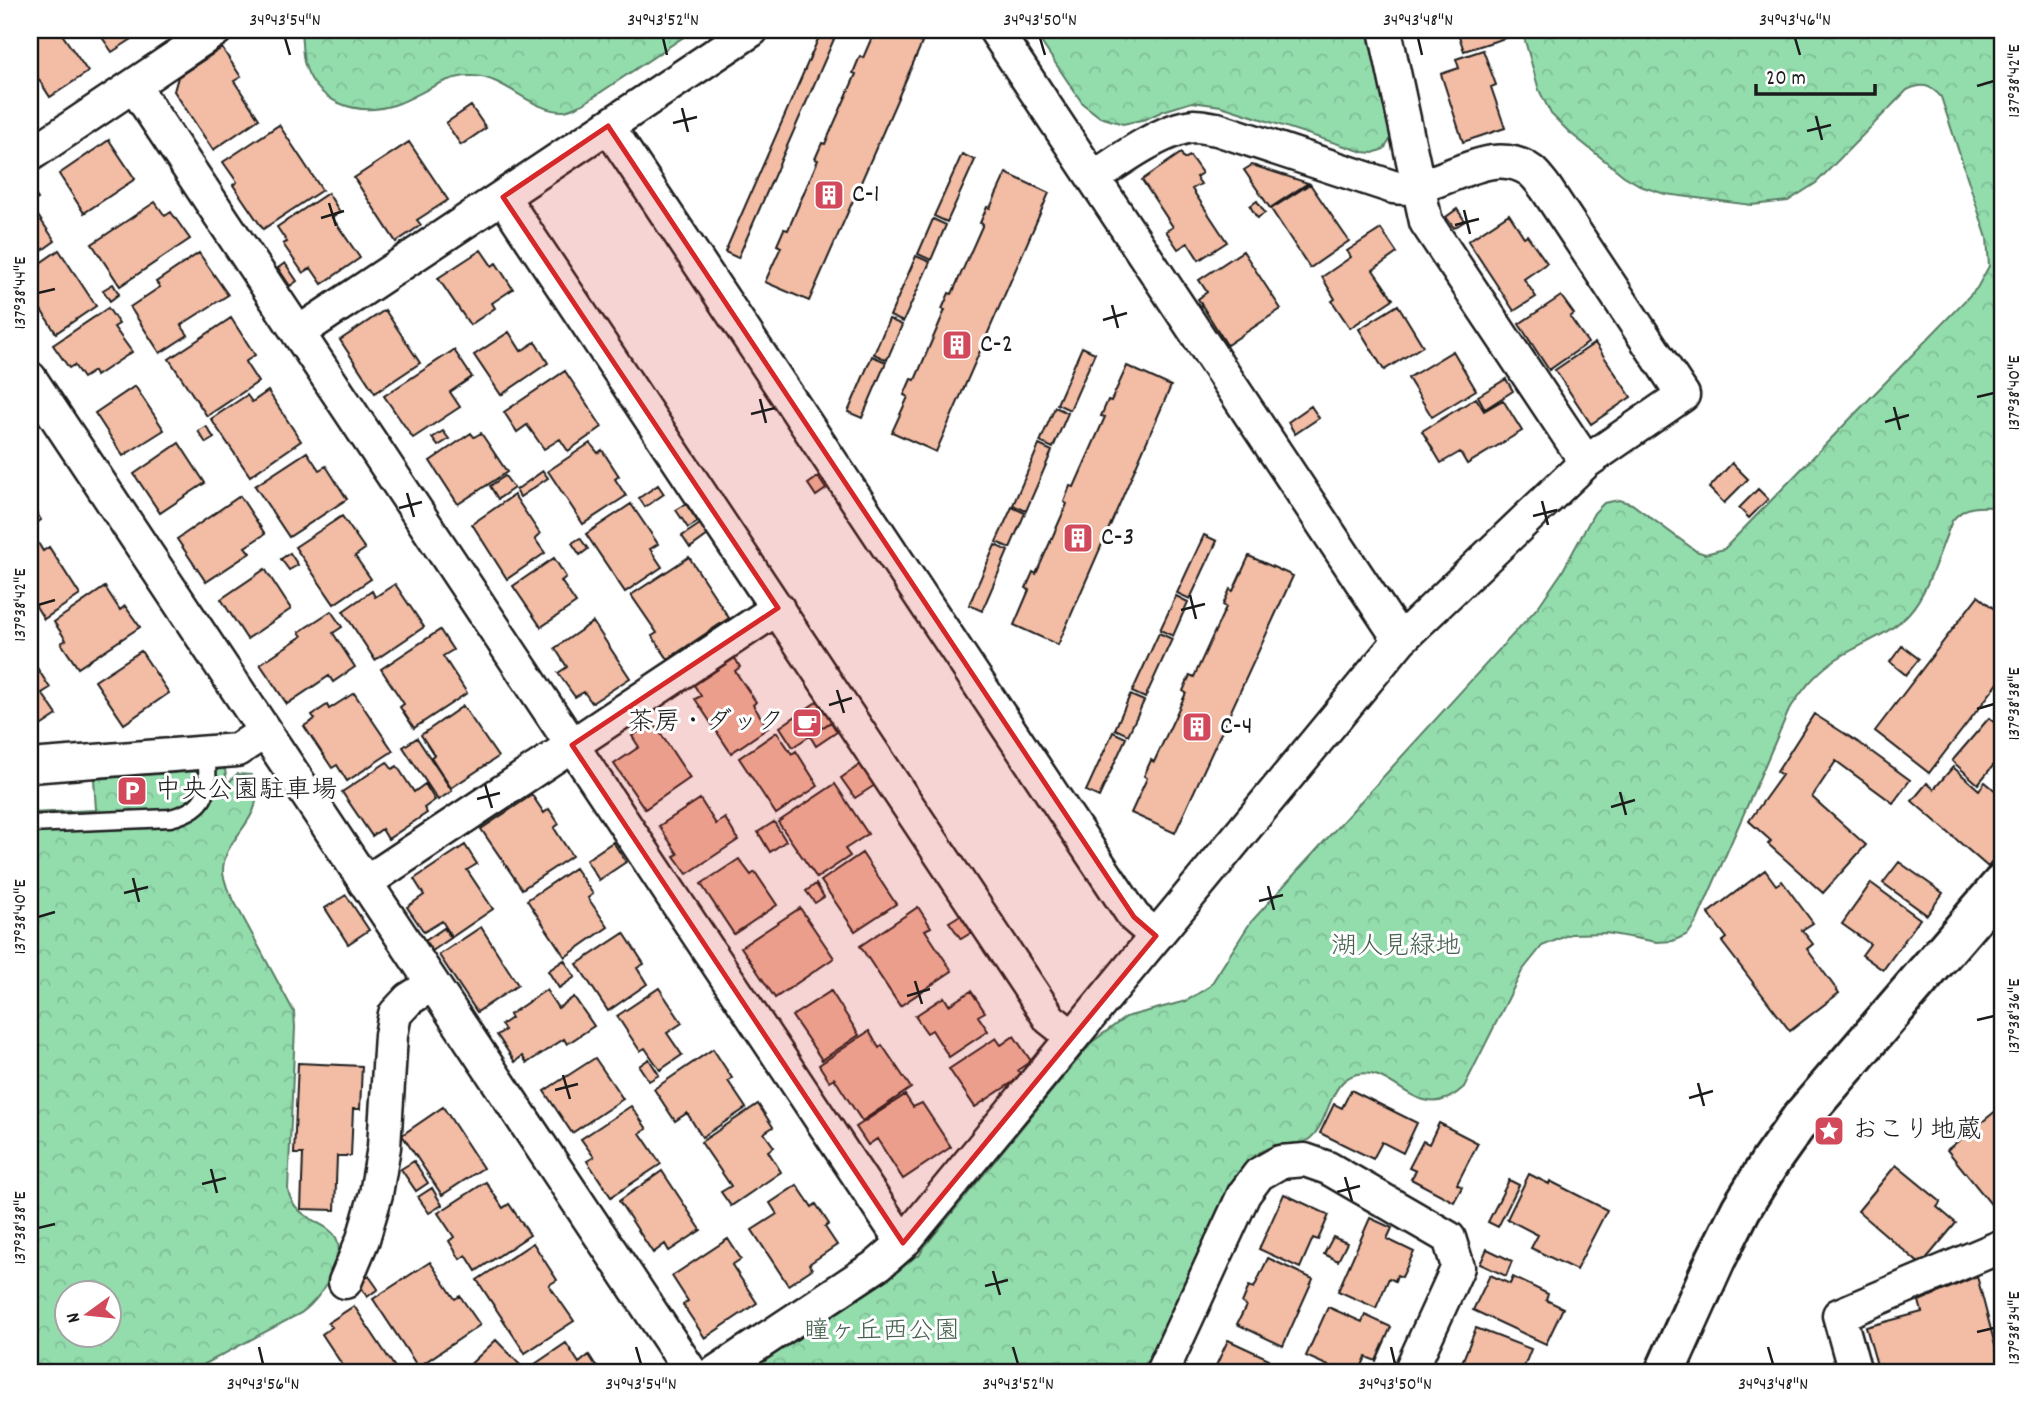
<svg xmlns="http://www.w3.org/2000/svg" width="2032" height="1402" viewBox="0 0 2032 1402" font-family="Dekko,'Klee One',sans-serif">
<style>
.forest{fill:url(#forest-crowns);stroke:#587c64;stroke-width:2;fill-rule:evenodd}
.building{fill:#f2bca5;stroke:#1c1c1c;stroke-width:2}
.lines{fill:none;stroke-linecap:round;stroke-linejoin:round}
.service-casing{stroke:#1c1c1c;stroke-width:21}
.minor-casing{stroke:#1c1c1c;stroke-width:37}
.tertiary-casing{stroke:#1c1c1c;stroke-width:44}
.service{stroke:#fff;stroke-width:16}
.minor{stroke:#fff;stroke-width:32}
.tertiary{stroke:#fff;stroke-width:38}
.marked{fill:#d62828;fill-opacity:0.2;stroke:#d62828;stroke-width:5;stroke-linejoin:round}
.ticks{fill:none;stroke:#1c1c1c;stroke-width:2.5}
.labels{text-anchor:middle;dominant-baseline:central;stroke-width:6;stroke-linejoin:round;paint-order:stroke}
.poi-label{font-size:26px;fill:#1c1c1c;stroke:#fff;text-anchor:start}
.park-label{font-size:26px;fill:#46604f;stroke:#fff}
.neatline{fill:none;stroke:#1c1c1c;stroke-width:2.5}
.ticks-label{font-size:18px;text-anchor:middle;fill:#1c1c1c}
</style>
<defs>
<pattern id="forest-crowns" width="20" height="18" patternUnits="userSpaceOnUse" patternTransform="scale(1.75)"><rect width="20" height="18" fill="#93ddad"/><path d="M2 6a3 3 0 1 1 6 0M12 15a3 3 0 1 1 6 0" fill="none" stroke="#7ebd94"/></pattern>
</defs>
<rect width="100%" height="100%" fill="#fff"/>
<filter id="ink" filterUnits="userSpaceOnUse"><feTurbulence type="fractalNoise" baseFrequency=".0143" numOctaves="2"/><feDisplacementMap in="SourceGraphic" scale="14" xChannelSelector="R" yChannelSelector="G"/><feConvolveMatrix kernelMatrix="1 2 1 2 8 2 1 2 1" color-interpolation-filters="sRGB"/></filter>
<g filter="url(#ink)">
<!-- forest -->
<path class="forest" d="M301,30H694L583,104C577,106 569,111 563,111C530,111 506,77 473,76C445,74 419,97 394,105C356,117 315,102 304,62C302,52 302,40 301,30Z
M1033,30H1370L1391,125L1390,140L1384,149L1373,153L1363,152L1221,106L1192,102L1163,111L1146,119L1123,124L1100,117L1083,104Z
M1522,30H2002V507C1981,507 1966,503 1952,521C1940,549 1929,591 1909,613C1889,636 1856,645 1832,662C1813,676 1802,691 1789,710L1697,921L1688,934L1673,941L1657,942L1606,933L1571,934L1542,946L1522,971L1464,1087C1420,1129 1394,1065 1357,1074C1327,1081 1330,1125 1308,1140C1299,1146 1286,1143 1277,1145C1255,1150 1241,1169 1229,1185L1150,1358C1132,1381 1124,1365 1103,1364C1095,1364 1088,1368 1081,1372H748L890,1278L916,1256H919L924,1247L1092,1042L1126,1017L1186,1001L1210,986L1250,923L1538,607L1562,572L1594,513L1604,503L1619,500L1632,504L1696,551L1705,554L1724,549L1977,288L1989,266L1987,238L1941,97C1930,84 1922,83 1907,90L1816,183L1788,201L1752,205L1665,194L1643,187L1624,176L1569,132L1551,114L1539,90Z
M225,769L227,784L237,774L251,775C273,818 222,834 223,872C223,877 226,883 227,888L294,1012L295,1027L288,1190C297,1233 356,1215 334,1270C326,1287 316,1302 301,1313L190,1372H30V813L96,810L94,779ZM66,1294H108V1336H66Z"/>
<!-- building -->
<path class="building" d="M30,30H59L88,72L50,97L30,66Z
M97,30H146L112,52Z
M822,30H838L738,258L725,252Z
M875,30H893L922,43L809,301L765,282L781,247L777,245L784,229L788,230L818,160L815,159L822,143L825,144L856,74L853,73L860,56L863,58Z
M1457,30H1506L1508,37L1464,51Z
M222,48L241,77L234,81L259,119L213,150L174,91L178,77Z
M1483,50L1496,85L1491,87L1505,128L1463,142L1441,74L1459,68L1456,59Z
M471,106L486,128L461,145L446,123Z
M279,125L322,190L263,229L233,185L237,182L223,162Z
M109,140L135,179L84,213L59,174Z
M409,142L448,200L417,220L421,225L396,242L354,178Z
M1181,153L1184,159L1190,156L1202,173L1196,177L1201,184L1192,189L1227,242L1199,260L1188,243L1178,249L1166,231L1173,227L1142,180Z
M962,154L975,160L947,222L934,216Z
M1252,165L1308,183L1270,208L1244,170Z
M1006,173L1049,193L936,452L892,432L908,397L904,395L911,379L915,380L945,310L942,309L949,293L952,294L983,224L980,223L987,207L990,208Z
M1310,184L1349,241L1310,268L1271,209Z
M30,187L38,199L30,204L55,241L30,259Z
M328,193L340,212L332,217L360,258L322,284L311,268L303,273L283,244L287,242L277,227Z
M1257,201L1265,213L1257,218L1250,206Z
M155,202L165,216L171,212L190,239L120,286L92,244Z
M1457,209L1465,221L1454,228L1446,217Z
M1509,214L1524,237L1527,235L1547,263L1524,279L1536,297L1514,311L1468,241Z
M933,219L946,225L931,260L918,254Z
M1381,229L1397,253L1373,270L1393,299L1350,328L1332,301L1335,299L1322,277L1351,257L1347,251Z
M59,250L96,306L56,333L30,293V270Z
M481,250L492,266L496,263L513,289L492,303L495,308L470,325L438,278Z
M1243,251L1281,309L1227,345L1198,299L1207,292L1199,280Z
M199,253L228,295L181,325L188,335L160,353L130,307L160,287L156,282Z
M916,256L930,262L903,322L890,316Z
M285,263L297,281L290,286L278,268Z
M113,284L119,294L110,301L103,290Z
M1561,296L1574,314L1570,317L1588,343L1549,370L1519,324Z
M1398,305L1423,346L1384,370L1359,329Z
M108,308L119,324L114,327L132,352L96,376L94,371L83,378L74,365L69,368L53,345Z
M385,310L420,363L375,393L340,340Z
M231,318L255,355L245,362L258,382L207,416L169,359Z
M889,319L902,325L887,360L874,354Z
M509,332L521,351L535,342L548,363L501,395L474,355Z
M1595,343L1631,397L1591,424L1555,370Z
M1082,347L1095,353L1070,410L1057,404Z
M454,350L472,377L450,392L460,407L413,438L384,396Z
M1453,351L1476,390L1432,417L1408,378Z
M872,356L886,362L862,418L848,412Z
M1127,366L1171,386L1058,645L1014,625L1029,590L1026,588L1033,572L1036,574L1067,504L1064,502L1070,486L1074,487L1105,417L1101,416L1108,400L1111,401Z
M565,371L602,427L568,451L560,439L544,449L527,425L517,432L504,412Z
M1506,379L1513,391L1485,409L1478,396Z
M135,386L164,430L123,456L95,413Z
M268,391L301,441L250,476L211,419L247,395L252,402Z
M1476,398L1484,411L1503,400L1522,431L1467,464L1460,452L1441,463L1422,431Z
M1311,406L1319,418L1295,434L1288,422Z
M1055,407L1068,413L1053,448L1040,442Z
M206,426L214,438L206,443L198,431Z
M443,431L449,439L438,446L432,438Z
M471,433L474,437L481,433L507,472L458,504L430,461Z
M179,443L205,483L160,513L134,474Z
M590,443L598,453L602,450L619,476L615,479L626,496L583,524L548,471Z
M1039,445L1052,451L1026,511L1013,505Z
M307,452L319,470L326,466L347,499L289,537L255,486Z
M1732,463L1748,479L1724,503L1709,488Z
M543,471L548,478L520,497L516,490Z
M505,476L514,488L498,499L490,486Z
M818,477L826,489L816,496L808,484Z
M658,485L664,494L645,507L639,498Z
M1758,489L1768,499L1749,518L1739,508Z
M514,495L540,534L535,539L545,553L507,579L472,524Z
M240,496L265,534L245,547L250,553L206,582L177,539Z
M30,502L41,520L30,528Z
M631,504L658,544L650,549L662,567L625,592L586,534Z
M686,504L698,522L688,528L676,510Z
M1012,507L1025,513L1010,548L996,542Z
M342,516L365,549L355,556L371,579L334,604L295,547Z
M700,524L708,535L690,548L682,536Z
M1204,535L1217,541L1190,599L1177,593Z
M35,538L43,551L49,547L80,595L44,619L30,597V541Z
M580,538L588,549L580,555L572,543Z
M995,545L1008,551L982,611L969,605Z
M290,553L298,565L289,570L281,559Z
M1249,556L1293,576L1175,833L1131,813L1147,778L1144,776L1151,760L1154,762L1186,693L1183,691L1190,675L1194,677L1226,607L1223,605L1230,589L1233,591Z
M689,557L729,618L668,659L652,636L657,633L631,595Z
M554,558L566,577L561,581L576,603L541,627L513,586Z
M265,569L291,609L247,639L221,599Z
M395,584L424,627L375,660L343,611L372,591L375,597Z
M105,587L120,610L125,606L140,627L78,668L61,643L66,640L54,622Z
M1176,596L1188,602L1173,636L1160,630Z
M1978,596L2002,615V678L1929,773L1875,731Z
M331,611L342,627L333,633L355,667L333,682L329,676L287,704L260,664L302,636L299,632Z
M593,622L630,678L592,703L584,692L575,697L558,673L567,667L555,648Z
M440,630L453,650L443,656L467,693L414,728L400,707L404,704L381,669Z
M1159,633L1172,639L1145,698L1132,692Z
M1902,646L1919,659L1906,675L1890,662Z
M141,651L169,693L124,724L95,681Z
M735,658L740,667L735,671L756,702L753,705L768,728L731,753L695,699L701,696L694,685Z
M32,660L50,688L42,693L57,715L30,733V662Z
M354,693L393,751L347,781L337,765L332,768L304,726L315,719L312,715L327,705L329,709Z
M1130,695L1144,701L1128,735L1115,729Z
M821,699L835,719L793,747L780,727Z
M463,706L498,757L451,788L431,757L434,755L421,735Z
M1814,714L1861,744L1910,780L1893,803L1836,761L1812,797L1866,845L1823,893L1768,844L1771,841L1749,821L1782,775L1777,772Z
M1989,718L2002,729V755L1978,784L1952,761Z
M653,722L690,778L645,809L614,764L639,747L632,736Z
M831,722L837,732L816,746L810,736Z
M777,732L792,754L796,751L818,786L776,814L739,758Z
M1113,732L1126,738L1099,797L1086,791Z
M417,738L452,791L438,800L403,747Z
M387,762L392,769L397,766L414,792L425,784L435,800L424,808L427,813L388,839L382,829L372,836L342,792Z
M864,762L878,783L855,798L841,778Z
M1953,767L1979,790L1985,782L2002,796V850L1988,867L1912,801L1927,783L1934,789Z
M835,784L868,834L845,849L850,856L817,878L778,822Z
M532,795L544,813L549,809L559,824L554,828L572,856L522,889L481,829Z
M700,799L716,824L725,818L738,840L687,874L674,856L678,854L659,826Z
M774,822L786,841L770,852L758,832Z
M613,842L626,862L599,880L586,860Z
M465,845L477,864L467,870L493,909L452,937L442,921L424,932L407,907L424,895L414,879Z
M862,853L896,904L855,931L821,881Z
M739,859L751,875L755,872L777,905L734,934L701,884Z
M1899,862L1943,893L1927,915L1883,883Z
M575,868L593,894L588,898L608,927L565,957L527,900Z
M1765,870L1776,885L1782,881L1813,923L1802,930L1813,944L1807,949L1839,993L1790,1031L1722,942L1727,938L1708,913Z
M1871,883L1920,919L1883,970L1862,955L1870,944L1842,924Z
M816,884L824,897L815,903L806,891Z
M346,895L369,930L348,944L325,908Z
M918,907L931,927L925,930L952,971L900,1006L860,946Z
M800,908L834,958L775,998L741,947Z
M962,914L974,931L961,939L949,922Z
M481,927L518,985L477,1012L439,955Z
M444,928L451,938L432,951L425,941Z
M624,933L644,964L637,968L647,984L608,1011L577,964Z
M564,960L575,977L559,988L548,971Z
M659,988L682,1023L667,1033L682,1055L660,1070L645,1048L640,1051L617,1016Z
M546,990L558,1008L574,997L594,1026L567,1044L564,1039L527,1063L522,1056L515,1062L497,1035L505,1030L501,1025L511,1018L509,1015Z
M831,991L859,1035L822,1060L792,1016Z
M971,991L985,1012L978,1016L988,1031L949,1057L932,1030L927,1033L915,1016L944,997L949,1005Z
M869,1031L879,1048L882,1045L911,1088L862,1121L834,1078L829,1081L819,1065Z
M1014,1036L1031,1061L1018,1070L1022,1076L975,1107L949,1069L996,1038L1001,1045Z
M713,1049L732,1078L728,1081L746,1108L702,1137L687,1113L675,1121L654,1089Z
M595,1058L623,1099L572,1133L544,1091Z
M649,1059L659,1075L649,1081L639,1066Z
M298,1063L362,1066L360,1109H353L351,1156H337L335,1210L301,1209L303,1154H294Z
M1351,1090L1417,1123L1403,1153L1382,1142L1373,1159L1320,1133L1334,1104L1342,1108Z
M905,1095L913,1107L922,1103L951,1147L903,1179L877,1139L868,1145L856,1127Z
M758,1104L773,1127L764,1133L774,1147L768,1151L781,1172L731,1206L721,1192L731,1186L701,1142Z
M631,1106L647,1129L640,1133L661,1164L611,1197L587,1161L594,1157L581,1139Z
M2002,1106V1218L1947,1150Z
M443,1107L483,1168L442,1195L402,1135Z
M1439,1123L1478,1143L1457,1184L1462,1187L1454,1202L1411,1179L1416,1171L1409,1168L1423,1141L1429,1144Z
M414,1161L428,1183L416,1191L401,1169Z
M1896,1165L1941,1202L1937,1207L1956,1223L1921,1265L1858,1211Z
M662,1171L701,1230L669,1251L665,1244L653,1253L619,1201Z
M1529,1174L1549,1184L1550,1181L1607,1210L1576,1270L1531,1248L1538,1235L1507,1219Z
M1509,1180L1519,1185L1498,1227L1488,1222Z
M486,1182L503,1208L509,1204L530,1235L476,1271L466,1255L460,1259L449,1241L454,1237L438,1213Z
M797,1185L812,1207L816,1204L829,1224L825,1227L837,1245L809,1264L812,1269L788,1285L752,1230L777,1214L770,1203Z
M432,1188L442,1205L429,1213L418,1197Z
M1284,1194L1329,1215L1318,1240L1313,1238L1300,1268L1259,1249Z
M1370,1218L1392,1228L1387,1239L1414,1252L1402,1277L1397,1275L1395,1281L1389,1278L1376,1308L1338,1291Z
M1333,1237L1347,1243L1338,1261L1324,1254Z
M728,1239L741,1259L732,1265L757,1303L705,1338L683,1305L688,1301L672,1276Z
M533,1243L557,1280L549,1285L574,1321L525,1353L477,1280Z
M1487,1249L1512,1261L1506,1276L1480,1264Z
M1268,1258L1313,1279L1283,1346L1237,1324L1246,1306L1242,1303L1249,1286L1254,1288Z
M430,1262L455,1299L460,1296L480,1325L418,1367L373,1299Z
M1490,1275L1510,1284L1513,1277L1548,1294L1546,1300L1563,1308L1546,1344L1473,1310Z
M369,1276L378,1289L367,1297L359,1283Z
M1977,1276L2002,1372H1879L1866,1327L1922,1312L1919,1301Z
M354,1306L398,1372H347L322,1334L332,1327L328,1323Z
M1328,1307L1362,1322L1365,1315L1391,1327L1376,1361L1366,1357L1359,1372H1342L1306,1356Z
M1476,1328L1531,1349L1522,1372H1458Z
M496,1340L527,1372H462Z
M1228,1340L1269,1359L1263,1372H1213Z
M566,1343L579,1363L589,1355L600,1372H540L535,1364Z"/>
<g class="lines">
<!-- service casing -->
<g class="service-casing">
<path id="service" d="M30,824L170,818C211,808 209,789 206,752"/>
</g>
<!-- minor casing -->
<g class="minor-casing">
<path id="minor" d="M995,30L1400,640
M1385,30L1426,222L1586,462
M134,86L903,1243
M608,126L1134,917L1156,936
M30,155L216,30
M503,197L1050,1019L1073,1037
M298,333L752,30
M30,378L691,1372
M30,766L237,750L265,732
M365,883L778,608
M345,1282L363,1239L376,1194L384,1147L391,1035L395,1014L409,999L433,984
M716,1372L879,1264L903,1243L1400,640L1586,462L1683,395L1545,187C1541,182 1536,175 1531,171C1487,140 1439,195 1393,187L1217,129C1209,128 1201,126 1194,126C1164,128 1118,161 1094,178
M1162,1372L1244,1194L1259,1174L1280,1162L1305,1160L1328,1168L1449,1238L1458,1267L1410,1372
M1855,1372L1839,1315L2002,1246"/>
</g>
<!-- tertiary casing -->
<g class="tertiary-casing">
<path id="tertiary" d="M1665,1372L1716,1259L1741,1209L1770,1162L1802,1117L2002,884"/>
</g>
<!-- service -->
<use href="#service" class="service"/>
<!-- minor -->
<use href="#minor" class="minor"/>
<!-- tertiary -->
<use href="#tertiary" class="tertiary"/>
</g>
</g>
<!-- marked area -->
<path class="marked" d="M608,126L1134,917L1156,936L903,1243L572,745L778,608L503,197Z"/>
<!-- ticks -->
<path class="ticks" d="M285,38L290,55M663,38L667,55M1040,38L1045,55M1418,38L1422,55M1795,38L1800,55M1977,86L1994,81M682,108L688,132M1816,116L1822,140M673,123L697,117M1807,131L1831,125M329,203L336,226M1464,210L1470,234M321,218L344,211M1455,225L1479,219M38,293L55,289M1112,305L1118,328M1103,320L1127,313M1977,397L1994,393M760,399L766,423M1894,407L1900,430M751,414L775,408M1885,422L1909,415M407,493L414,517M1542,501L1548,525M399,508L422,502M1533,516L1557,510M1190,595L1196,619M38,605L55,600M1181,610L1205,604M837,690L844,713M829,705L852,698M1977,709L1994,704M485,784L492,808M1620,792L1626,815M477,799L500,793M1611,807L1635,800M133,878L139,902M1268,886L1274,910M124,893L148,887M1259,901L1283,895M38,917L55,912M915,981L922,1004M907,996L930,989M1977,1020L1994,1016M563,1075L570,1099M1698,1083L1704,1106M555,1090L578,1084M1689,1098L1713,1091M211,1169L217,1193M1345,1177L1352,1201M202,1184L226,1178M1337,1192L1360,1186M38,1228L55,1224M993,1271L1000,1295M985,1286L1008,1280M1977,1332L1994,1328M259,1347L263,1364M636,1347L641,1364M1013,1347L1018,1364M1391,1347L1395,1364M1768,1347L1773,1364"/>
<!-- icons -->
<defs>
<g id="building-square" transform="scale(1.575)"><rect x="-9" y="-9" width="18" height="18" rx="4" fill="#d1495b" stroke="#fff"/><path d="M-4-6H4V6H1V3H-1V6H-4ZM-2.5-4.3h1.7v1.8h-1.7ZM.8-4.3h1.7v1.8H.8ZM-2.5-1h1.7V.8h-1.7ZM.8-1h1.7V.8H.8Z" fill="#fff"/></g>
<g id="cafe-square" transform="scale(1.575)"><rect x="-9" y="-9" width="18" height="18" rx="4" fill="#d1495b" stroke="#fff"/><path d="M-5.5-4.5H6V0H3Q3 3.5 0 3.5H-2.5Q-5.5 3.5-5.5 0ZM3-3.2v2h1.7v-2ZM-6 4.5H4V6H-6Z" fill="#fff"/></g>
<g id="parking-square" transform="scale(1.575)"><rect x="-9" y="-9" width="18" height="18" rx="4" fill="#d1495b" stroke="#fff"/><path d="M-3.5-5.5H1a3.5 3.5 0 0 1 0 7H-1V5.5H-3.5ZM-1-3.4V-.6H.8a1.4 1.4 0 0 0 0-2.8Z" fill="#fff"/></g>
<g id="sight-square" transform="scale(1.575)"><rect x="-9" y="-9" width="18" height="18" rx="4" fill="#d1495b" stroke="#fff"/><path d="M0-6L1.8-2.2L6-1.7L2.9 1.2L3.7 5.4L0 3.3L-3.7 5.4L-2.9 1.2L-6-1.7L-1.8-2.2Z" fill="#fff"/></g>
</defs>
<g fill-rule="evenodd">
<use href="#building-square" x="829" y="195"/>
<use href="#building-square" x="957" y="345"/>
<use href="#building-square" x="1078" y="538"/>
<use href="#cafe-square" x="807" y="723"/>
<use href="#building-square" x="1197" y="727"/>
<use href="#parking-square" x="132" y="791"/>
<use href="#sight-square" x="1829" y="1131"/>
</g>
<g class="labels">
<!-- poi labels -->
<g class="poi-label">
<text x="852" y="195">C-1</text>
<text x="980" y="345">C-2</text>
<text x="1101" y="538">C-3</text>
<text x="784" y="723" text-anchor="end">茶房・ダック</text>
<text x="1220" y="727">C-4</text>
<text x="155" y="791">中央公園駐車場</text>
<text x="1852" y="1131">おこり地蔵</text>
</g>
<!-- park labels -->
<g class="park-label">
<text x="1396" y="947">湖人見緑地</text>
<text x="882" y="1332">瞳ヶ丘西公園</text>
</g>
</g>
<!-- margin -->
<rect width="2032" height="1402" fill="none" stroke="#fff" stroke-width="77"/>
<!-- north arrow -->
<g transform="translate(88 1314) rotate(255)"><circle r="33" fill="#ffffff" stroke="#a4a4a4" stroke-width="2"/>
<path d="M0-5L12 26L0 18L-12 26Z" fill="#d1495b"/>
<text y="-10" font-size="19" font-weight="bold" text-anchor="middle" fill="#1c1c1c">N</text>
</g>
<!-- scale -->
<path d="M1756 84v10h119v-10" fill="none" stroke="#1c1c1c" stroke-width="3.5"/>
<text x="1766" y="84" font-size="21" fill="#1c1c1c" stroke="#ffffff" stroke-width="5" paint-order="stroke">20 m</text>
<rect x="38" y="38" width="1956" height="1326" class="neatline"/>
<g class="ticks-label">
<text x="285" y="25">34°43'54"N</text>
<text x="663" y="25">34°43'52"N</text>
<text x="1040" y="25">34°43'50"N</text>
<text x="1418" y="25">34°43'48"N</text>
<text x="1795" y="25">34°43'46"N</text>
<text transform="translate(2013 81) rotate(-90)" y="6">137°38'42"E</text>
<text transform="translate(19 293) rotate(-90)" y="6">137°38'44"E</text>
<text transform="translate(2013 393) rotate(-90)" y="6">137°38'40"E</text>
<text transform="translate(19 605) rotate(-90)" y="6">137°38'42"E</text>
<text transform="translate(2013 704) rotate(-90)" y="6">137°38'38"E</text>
<text transform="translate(19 917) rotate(-90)" y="6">137°38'40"E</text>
<text transform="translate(2013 1016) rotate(-90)" y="6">137°38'36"E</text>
<text transform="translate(19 1228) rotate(-90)" y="6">137°38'38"E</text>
<text transform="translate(2013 1328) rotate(-90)" y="6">137°38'34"E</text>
<text x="263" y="1389">34°43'56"N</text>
<text x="641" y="1389">34°43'54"N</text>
<text x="1018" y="1389">34°43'52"N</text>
<text x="1395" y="1389">34°43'50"N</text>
<text x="1773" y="1389">34°43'48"N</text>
</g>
</svg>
